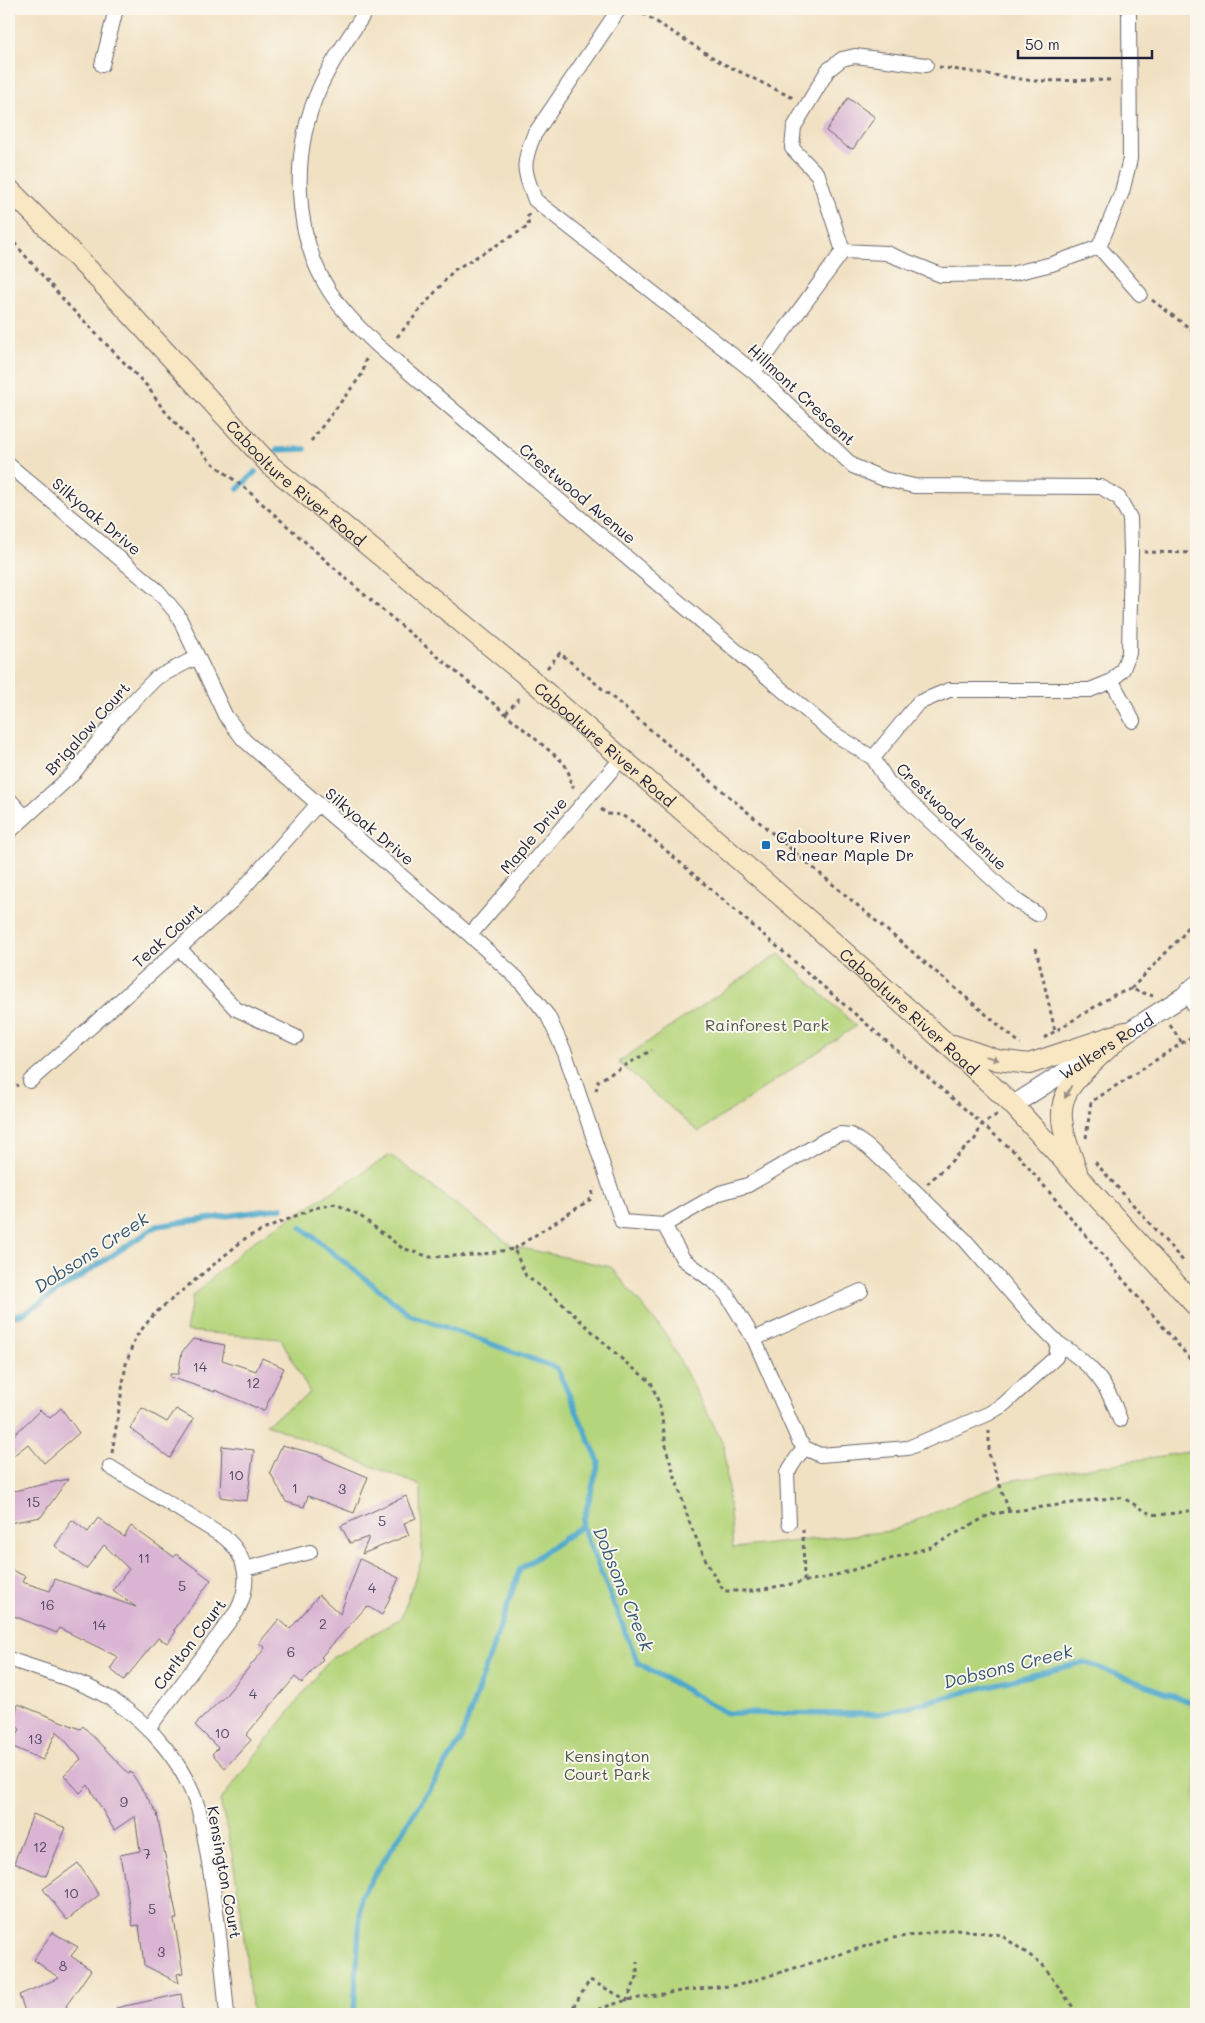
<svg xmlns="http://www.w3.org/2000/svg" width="1205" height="2023" viewBox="0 0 1205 2023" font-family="Mali,sans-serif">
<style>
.green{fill:#b5d57c;stroke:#6c7c5c}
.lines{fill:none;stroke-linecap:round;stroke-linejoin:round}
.stream{stroke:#4da8cb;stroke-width:5.5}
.building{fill:#d9b4d3}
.service-casing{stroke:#6a656b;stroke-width:9}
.minor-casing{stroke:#6a656b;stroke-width:16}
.tertiary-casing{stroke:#6a656b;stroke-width:20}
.secondary-casing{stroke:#6a656b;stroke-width:22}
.path{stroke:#6a656b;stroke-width:3;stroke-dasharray:4 4;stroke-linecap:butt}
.service{stroke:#fff;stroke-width:7}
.minor{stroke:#fff;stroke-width:14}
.tertiary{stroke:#fff;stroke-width:18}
.secondary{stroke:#f9e7c3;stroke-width:20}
.oneway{fill:#988e86}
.poi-dot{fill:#1f6fb2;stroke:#fbf7ec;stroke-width:2}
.labels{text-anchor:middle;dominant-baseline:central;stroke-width:4;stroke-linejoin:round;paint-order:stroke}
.number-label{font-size:14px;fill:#504661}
.street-label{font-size:16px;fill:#22223b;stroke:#fbf7ec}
.poi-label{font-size:16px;fill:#22223b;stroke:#fbf7ec;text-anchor:start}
.park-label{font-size:16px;fill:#4e584e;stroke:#fbf7ec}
.water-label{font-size:18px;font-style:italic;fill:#335875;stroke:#fbf7ec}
</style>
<rect width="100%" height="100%" fill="#fbf7ec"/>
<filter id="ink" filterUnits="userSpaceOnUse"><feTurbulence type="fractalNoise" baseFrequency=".02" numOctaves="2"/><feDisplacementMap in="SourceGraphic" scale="10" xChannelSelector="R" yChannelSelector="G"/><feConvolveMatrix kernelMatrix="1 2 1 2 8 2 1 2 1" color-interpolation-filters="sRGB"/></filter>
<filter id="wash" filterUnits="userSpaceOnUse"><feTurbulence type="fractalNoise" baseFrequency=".0096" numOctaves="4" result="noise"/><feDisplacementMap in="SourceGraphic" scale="20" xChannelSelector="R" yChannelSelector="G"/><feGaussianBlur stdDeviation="1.12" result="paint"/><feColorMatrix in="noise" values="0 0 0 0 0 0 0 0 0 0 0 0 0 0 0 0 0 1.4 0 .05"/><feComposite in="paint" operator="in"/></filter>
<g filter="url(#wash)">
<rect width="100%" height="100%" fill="#f1e1c3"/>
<!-- green -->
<path class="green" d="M779,954L856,1026L699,1132L618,1062Z
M390,1155L512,1246L611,1267L667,1336L724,1445L733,1548L891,1531L1008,1481L1193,1451L1196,1447V2014H255L251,2006C244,1937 238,1868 220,1801L330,1659L401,1618L422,1559L421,1486L266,1424L310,1393L281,1339L186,1331L193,1295L248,1245Z"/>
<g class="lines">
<!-- stream -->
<path class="stream" d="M277,450L305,449
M238,489L255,472
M301,1227L409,1314L557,1368L599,1462L582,1526L638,1663L727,1713L879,1714L1084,1662L1196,1704
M9,1317L23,1314L157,1226L282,1208
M354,2012L361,1896L460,1742L520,1569L582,1526"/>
</g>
<g id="blocks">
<!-- building -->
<path class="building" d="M848,98L875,117L853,149L847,147L826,131Z
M193,1339L225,1345L222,1360L256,1371L262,1358L284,1368L264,1411L215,1390V1392L170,1377V1374H178L182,1352Z
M61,1408L79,1433L44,1463L28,1444L9,1459V1440L40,1410L50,1418Z
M142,1408L167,1422L176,1409L194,1419L170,1458L130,1428Z
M282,1445L323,1456V1458L368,1477L354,1513L308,1496L304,1507L286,1502L270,1472Z
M222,1446L254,1450L247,1501L220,1497Z
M68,1479L41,1517L9,1523V1492Z
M406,1496L416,1518L404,1523L409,1535L362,1554L369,1537L350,1543L341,1526Z
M98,1518L124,1537L131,1526L174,1557L176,1554L211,1580L174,1630L176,1631L168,1643L158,1638L124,1680L110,1669L118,1657L59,1628L57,1633L9,1614V1569L25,1576L22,1582L50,1591L55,1579L136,1607L113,1590L129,1569L104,1545L86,1569L55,1546L72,1520L88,1532Z
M360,1559L399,1578L382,1615L367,1606L321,1657L323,1659L302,1683L295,1677L246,1735L251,1740L225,1768L212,1754L218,1748L195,1725L226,1695L265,1648L259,1643L279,1619L290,1629L319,1595L340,1614Z
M18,1704L80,1729L83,1726L128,1773L131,1772L157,1813L177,1919H174L183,1973L177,1974L179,1983L144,1965L139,1925L133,1926L120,1855L140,1851L135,1816L114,1830L88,1785L80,1793L64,1775L81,1759L57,1731L43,1760L11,1746L20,1729L12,1724Z
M33,1814L66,1828L46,1876L14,1863Z
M78,1863L99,1895L67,1920L43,1889Z
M52,1932L78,1947L71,1956L91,1970L66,2006L71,2014H26L19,1995L59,1978L34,1960Z
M181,1994L184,2014H116V2008Z"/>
</g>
</g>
<g filter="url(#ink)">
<use href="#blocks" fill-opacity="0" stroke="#6a656b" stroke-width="1"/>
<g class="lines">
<!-- service casing -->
<g class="service-casing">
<path id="service" d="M1184,996L1196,1016"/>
</g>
<!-- minor casing -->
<g class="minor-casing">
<path id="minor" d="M367,9C352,33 331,61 320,87C291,150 292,233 330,292C343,312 360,329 378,346L833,733L873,758L888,782L1014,899L1037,914
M619,9L534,135C521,166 524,170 535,200L754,372L853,466L884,479L914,486L1101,487L1119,498L1130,518L1131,551L1129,653L1123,669L1112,681L1090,690H949L918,703L873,758
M102,65L116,9
M1099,247L1140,294
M843,251L818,175L792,148L794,127L828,70L842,59L855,56L926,65
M754,372L843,251L886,253L941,275L1011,274L1052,264L1099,247L1122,192L1130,159L1129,9
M9,465L158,591L178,615L225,715L244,740L470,935L520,981L548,1016L565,1053L622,1222L664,1225
M1112,681L1133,721
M9,799L25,817
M9,832L73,774L115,720L156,678L197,657
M470,935L622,758
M180,949L236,1009L296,1037
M30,1081L233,900L317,805
M840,1134L851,1135L868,1147L917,1193L965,1240L1033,1318L1058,1343L1056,1357L1003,1405L988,1414L908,1448L820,1455L805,1448L799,1441L754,1339L727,1295L718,1285L683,1259L664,1225L720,1193L748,1185L827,1139Z
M754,1339L861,1291
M1058,1343C1091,1364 1107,1382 1120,1420
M110,1467L224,1537C248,1556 251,1584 237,1611L148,1729
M789,1523L787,1473L798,1456L805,1448
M245,1569L310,1552
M9,1659C42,1671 81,1680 111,1699C152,1725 185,1765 199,1811C205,1834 208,1858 212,1882C219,1926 223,1970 227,2014"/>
</g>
<!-- tertiary casing -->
<g class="tertiary-casing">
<g id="tertiary">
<path id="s1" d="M1013,1105L1184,996L1196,985"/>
</g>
</g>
<!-- secondary casing -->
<g class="secondary-casing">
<g id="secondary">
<path id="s2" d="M9,189L100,281L271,466L534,682L813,924L946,1043L1013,1105L1196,1306"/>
<path d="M953,1045L997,1060L1029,1064L1125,1032"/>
<path d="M1077,1171C1070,1151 1058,1125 1063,1103C1067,1081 1104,1053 1120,1037"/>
</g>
</g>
<!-- path -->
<path class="path" d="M636,9L720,62L795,99
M939,67L1034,81L1114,80
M9,237L69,306L147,386L163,409L210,461L247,490L359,590L564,763L571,778L570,784L574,787
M1152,300L1196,333
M397,337L454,270L529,226L527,218L529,214
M311,441L363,373L365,361L369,356
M1144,552L1196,553
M547,668L560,653L1021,1044
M506,713L520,697
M601,809L607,814L621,815L632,821L1018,1155L1196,1366
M1036,948L1055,1031
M1131,989L1182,936L1196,911
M1170,1025L1182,1043
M1044,1038L1114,995L1131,989L1153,996
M9,1088L18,1085
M596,1091L598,1081L652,1050
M1086,1138L1091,1102L1196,1034
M1095,1162L1184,1262
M927,1184L975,1139L982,1124L998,1114
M514,1249L591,1199L594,1187
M989,1430V1454L1009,1511
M112,1453L126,1364L135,1338L154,1314L247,1237L314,1208L336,1204L359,1215L402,1248L430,1257L477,1255L514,1249L526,1276L557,1299L625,1362L651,1382L660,1406L667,1452L690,1524L708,1565L724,1591H753L829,1577L931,1547L991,1514L1117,1497C1131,1499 1139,1511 1153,1514C1163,1516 1185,1511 1196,1510
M803,1529L804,1581
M569,2014L590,1980L627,2000L637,1977V1962
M583,2014L627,2000L687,1990L739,1985L893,1938L956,1929L1001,1935L1042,1964L1078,2014"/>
<!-- service -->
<use href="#service" class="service"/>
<!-- minor -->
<use href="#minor" class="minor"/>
<!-- tertiary -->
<use href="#tertiary" class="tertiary"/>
<!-- secondary -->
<use href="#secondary" class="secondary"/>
</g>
<!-- one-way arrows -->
<defs><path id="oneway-solid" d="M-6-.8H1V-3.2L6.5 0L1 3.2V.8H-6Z" transform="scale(1.25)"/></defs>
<g class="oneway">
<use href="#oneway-solid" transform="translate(992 1058) rotate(16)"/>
<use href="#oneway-solid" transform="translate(1068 1092) rotate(118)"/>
</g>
</g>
<!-- markers -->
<rect class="poi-dot" x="761" y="840" width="10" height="10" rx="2.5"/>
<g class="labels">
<!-- number labels -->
<g class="number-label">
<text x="200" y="1366">14</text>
<text x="253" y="1382">12</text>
<text x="236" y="1474">10</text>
<text x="295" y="1487">1</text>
<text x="342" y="1488">3</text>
<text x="33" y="1501">15</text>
<text x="382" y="1520">5</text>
<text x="144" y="1557">11</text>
<text x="182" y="1585">5</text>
<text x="372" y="1587">4</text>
<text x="47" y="1604">16</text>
<text x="323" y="1623">2</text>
<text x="99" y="1624">14</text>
<text x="291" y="1651">6</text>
<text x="253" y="1693">4</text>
<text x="222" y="1732">10</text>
<text x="35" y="1738">13</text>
<text x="124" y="1801">9</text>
<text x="40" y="1846">12</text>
<text x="147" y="1853">7</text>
<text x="71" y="1892">10</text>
<text x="152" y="1908">5</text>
<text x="161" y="1951">3</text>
<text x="63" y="1965">8</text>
</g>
<!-- street labels -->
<g class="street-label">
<text transform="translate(802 394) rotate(43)">Hillmont Crescent</text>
<text stroke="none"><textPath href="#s2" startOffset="411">Caboolture River Road</textPath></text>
<text transform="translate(578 493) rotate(40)">Crestwood Avenue</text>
<text transform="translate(97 516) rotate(40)">Silkyoak Drive</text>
<text transform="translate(87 728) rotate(-48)">Brigalow Court</text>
<text stroke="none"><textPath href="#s2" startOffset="816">Caboolture River Road</textPath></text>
<text transform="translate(952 816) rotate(44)">Crestwood Avenue</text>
<text transform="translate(370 826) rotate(40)">Silkyoak Drive</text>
<text transform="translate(533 835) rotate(-50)">Maple Drive</text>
<text transform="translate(167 935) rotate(-42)">Teak Court</text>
<text stroke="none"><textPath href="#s2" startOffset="1221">Caboolture River Road</textPath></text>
<text stroke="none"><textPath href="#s1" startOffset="110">Walkers Road</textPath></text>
<text transform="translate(189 1644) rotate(-53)">Carlton Court</text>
<text transform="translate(225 1872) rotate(80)">Kensington Court</text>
</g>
<!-- poi labels -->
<g class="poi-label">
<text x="776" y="836">Caboolture River<tspan x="776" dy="18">Rd near Maple Dr</tspan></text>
</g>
<!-- park labels -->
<g class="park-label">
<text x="767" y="1024">Rainforest Park</text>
<text x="607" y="1755">Kensington<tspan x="607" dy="18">Court Park</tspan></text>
</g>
<!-- water labels -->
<g class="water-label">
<text transform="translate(91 1252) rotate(-33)">Dobsons Creek</text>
<text transform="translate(624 1589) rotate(68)">Dobsons Creek</text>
<text transform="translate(1008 1666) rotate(-14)">Dobsons Creek</text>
</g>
</g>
<!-- margin -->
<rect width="1205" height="2023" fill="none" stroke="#fbf7ec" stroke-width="30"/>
<!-- scale -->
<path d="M1018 50v8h134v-8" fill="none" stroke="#22223b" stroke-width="2.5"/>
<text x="1025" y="50" font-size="15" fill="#22223b" stroke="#fbf7ec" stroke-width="4" paint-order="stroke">50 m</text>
</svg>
